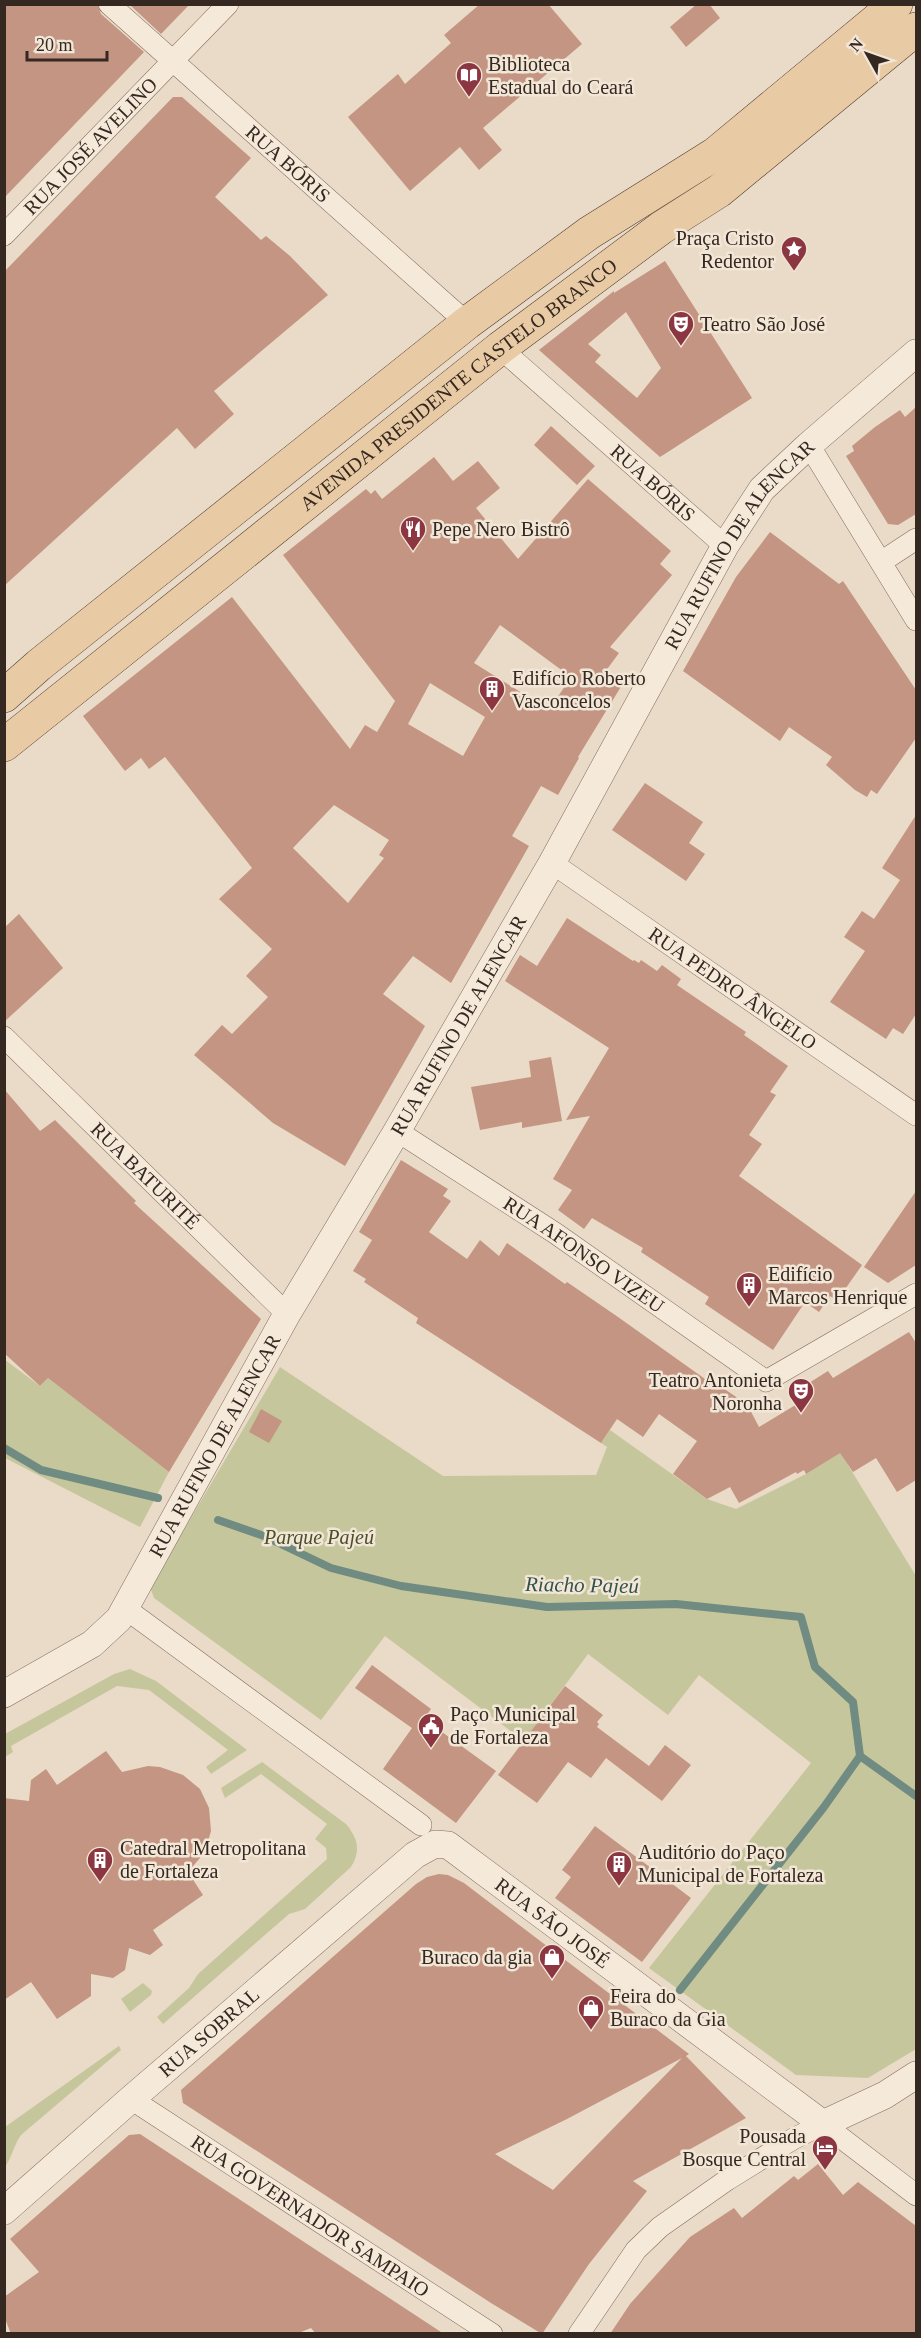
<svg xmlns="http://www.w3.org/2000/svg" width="921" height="2338" viewBox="0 0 921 2338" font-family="Georgia,serif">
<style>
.green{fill:#c6c69c}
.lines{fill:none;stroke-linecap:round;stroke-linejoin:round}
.stream{stroke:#708b81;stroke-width:8}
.building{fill:#c39582;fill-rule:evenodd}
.minor-casing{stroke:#836d5f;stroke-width:22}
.tertiary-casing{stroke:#836d5f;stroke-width:28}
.primary-casing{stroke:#513d32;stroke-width:34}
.minor{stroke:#f5e9da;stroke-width:21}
.tertiary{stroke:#f5e9da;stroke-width:27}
.primary{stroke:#e8caa4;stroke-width:33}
.labels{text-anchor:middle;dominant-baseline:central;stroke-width:5;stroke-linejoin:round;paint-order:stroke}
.poi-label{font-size:20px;fill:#352821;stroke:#f2e6d6;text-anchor:start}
.street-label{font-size:20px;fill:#352821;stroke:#f2e6d6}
.park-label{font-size:20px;font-style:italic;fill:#4a4f2a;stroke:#f2e6d6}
.water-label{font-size:21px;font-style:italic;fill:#32534d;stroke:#f2e6d6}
</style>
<rect width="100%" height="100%" fill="#e9dbc7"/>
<!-- green -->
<path class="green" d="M4,1359L40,1386L48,1378L169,1472L140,1527L5,1458Z
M280,1367L443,1476L596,1475L607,1447L601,1443L610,1430L707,1499L736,1509L806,1474L840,1452L916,1576V2049L868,2078L796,2075L649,1968L811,1763L699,1675L668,1715L588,1654L524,1741L385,1636L321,1720L154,1598L150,1587Z
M130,1669L156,1681L247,1750L211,1774L206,1767L228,1750L149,1690L117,1686L11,1746L13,1752L5,1757V1734L114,1674Z
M262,1762L346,1824C358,1838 361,1851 351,1867L305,1909L289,1914L163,2024L157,2017L189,1988L198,1974L327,1859L326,1848L315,1839L327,1824L261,1774L225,1798L221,1788Z
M143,1983L152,1991L151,1995L130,2012L121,1999Z
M119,2046L121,2050L21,2135C14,2145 12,2157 5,2167V2127Z"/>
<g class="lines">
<!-- stream -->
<path class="stream" d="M4,1448L41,1470L158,1498
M218,1520L264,1536L331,1568L401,1586L547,1607L676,1604L801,1617L815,1667L853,1702L860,1756L824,1807L680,1990
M860,1756L916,1796"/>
</g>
<!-- building -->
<path class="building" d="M4,4H97L101,14L144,52L4,198Z
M129,4H190L161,34Z
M480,4H548L582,44L483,128L502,150L479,170L460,147L410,191L348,117L398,74L405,84L451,43L444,35Z
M697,4H709L720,18L686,47L670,27Z
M173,97H182L251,158L215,197L261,240L266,236L290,256L328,295L214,391L234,414L195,449L177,428L4,586V272Z
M665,261L752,398L660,457L539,350L614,291V293ZM626,312L661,368L637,398L595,362L601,355L588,344Z
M916,407V514L898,525L888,524L846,456L854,451L852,446L875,427L900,410L905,417Z
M551,426L595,466L577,485L534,445Z
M434,457L453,481L478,461L500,488L476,508L518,559L588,479L671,551L660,564L672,575L610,647L619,653L605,672L622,685L578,757L579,758L558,795L541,786L512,836L529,846L451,983L413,956L383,994L425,1026L345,1166L273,1123L194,1055L222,1025L232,1034L268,997L246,976L272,949L219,899L252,868L165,757L149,769L141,758L125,771L83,716L232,597L350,749L365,725L377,732L395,701L283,555L366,489L371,494L375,490L382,499ZM500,625L571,677L549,710L474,663ZM430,683L485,717L463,756L408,724ZM334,805L389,840L379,855L384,858L348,903L293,848Z
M770,532L839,584L843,581L916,690V738L877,794L871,790L867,797L855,790L826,765L832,757L789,727L780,741L683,671L736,577Z
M645,783L703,822L689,843L705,854L686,881L612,830Z
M916,815V1014L903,1034L893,1028L886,1039L830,1002L865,951L844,937L862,911L874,919L900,880L882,868Z
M19,914L63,968L4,1022V928Z
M567,918L633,961L634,960L639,963L641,960L657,971L662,965L681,979L677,985L746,1032L744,1035L788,1066L770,1092L776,1095L749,1135L762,1144L739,1176L862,1265L841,1295L836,1292L833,1298L830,1296L819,1312L805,1302L773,1350L705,1304L709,1297L641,1252L643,1248L592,1218L584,1229L558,1210L572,1190L553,1179L590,1116L566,1120L609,1048L505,981L520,955L537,966Z
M551,1057L562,1121L522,1128V1122L480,1130L471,1087L531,1077L529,1061Z
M4,1089L40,1131L55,1120L136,1201L134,1203L261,1319L169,1472L48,1378L40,1386L4,1353Z
M401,1160L448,1189L443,1196L451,1201L429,1232L467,1259L480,1240L499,1256L507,1243L565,1284L567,1282L618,1317L705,1379L707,1377L742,1401L748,1406L759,1427L807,1398L801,1388L828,1371L833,1378L909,1332L916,1343V1480L897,1492L876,1458L853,1472L840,1453L806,1474L804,1470L797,1474L796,1472L739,1503L730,1487L707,1499L673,1474L697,1441L659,1414L643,1437L617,1419L601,1443L416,1323L418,1318L364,1282L366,1279L353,1271L372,1240L359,1232Z
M916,1191V1265L888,1283L864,1267Z
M261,1409L282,1421L269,1443L249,1432Z
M372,1665L431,1709L424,1719L496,1771L456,1823L383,1769L412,1728L355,1688Z
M565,1686L603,1715L597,1722L599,1724L597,1727L649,1766L665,1745L691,1765L662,1801L606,1758L591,1778L568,1762L537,1803L498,1775Z
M106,1751L122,1772L148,1766L160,1767L183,1775L200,1789L209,1808L211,1831L205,1852L188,1872L203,1895L153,1930L163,1945L150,1955L129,1948L125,1970L113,1978L91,1974V1996L57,2019L31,1982L4,2000V1798L29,1801L31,1780L46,1769L57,1785Z
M595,1826L691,1898L642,1962L555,1898L571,1877L562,1870Z
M439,1874L448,1875L464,1883L689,2054L686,2056L746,2118L633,2181L647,2191L589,2264L542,2334L491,2303L183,2103L181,2090L416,1884L427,1877ZM682,2058L553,2190L495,2154L567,2119Z
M140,2134L298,2238L444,2334H316L311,2328L296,2334H11L4,2316V2297L39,2272L10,2239L129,2135Z
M818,2164L843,2195L858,2182L916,2226V2334H610L630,2304L690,2237L734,2208L742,2218L794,2176L798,2180Z"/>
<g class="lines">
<!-- minor casing -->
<g class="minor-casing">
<g id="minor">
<path id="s1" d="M109,4L467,323"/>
<path id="s2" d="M4,235L228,4"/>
<path id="s3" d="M500,348L725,546"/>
<path d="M809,445L916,620"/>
<path d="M881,562L916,539"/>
<path id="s4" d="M552,863L916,1115"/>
<path id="s5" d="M4,1037L287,1314"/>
<path id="s6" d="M397,1131L555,1233L766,1381L916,1294"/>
<path d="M126,1609L421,1825"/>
<path id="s7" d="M131,2099L492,2334"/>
<path d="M579,2334L636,2250L660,2227L727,2180L793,2139L823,2124L916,2195"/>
</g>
</g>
<!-- tertiary casing -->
<g class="tertiary-casing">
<g id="tertiary">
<path id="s8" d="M4,1694L92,1644L119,1619L287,1314L397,1131L552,863L725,546L762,489L809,445L916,353"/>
<path id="s9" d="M4,2211L131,2099L415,1855L435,1844L448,1845L823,2124L885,2095L916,2075"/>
</g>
</g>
<!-- primary casing -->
<g class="primary-casing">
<g id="primary">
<path d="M4,696L39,665L467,323L589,233L715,154L896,4"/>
<path id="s10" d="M4,745L500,348L661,228L719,191L916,29"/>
</g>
</g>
<!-- minor -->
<use href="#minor" class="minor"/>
<!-- tertiary -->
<use href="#tertiary" class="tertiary"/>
<!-- primary -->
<use href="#primary" class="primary"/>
</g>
<!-- icons -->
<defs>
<g id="library-pin" transform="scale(1.35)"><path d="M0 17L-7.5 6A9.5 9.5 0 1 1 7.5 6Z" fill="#8b3641" stroke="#f2e6d6"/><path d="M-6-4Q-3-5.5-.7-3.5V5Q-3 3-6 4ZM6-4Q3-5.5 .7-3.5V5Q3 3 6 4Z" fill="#fff"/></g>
<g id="sight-pin" transform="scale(1.35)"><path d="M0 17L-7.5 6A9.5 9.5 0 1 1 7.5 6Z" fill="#8b3641" stroke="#f2e6d6"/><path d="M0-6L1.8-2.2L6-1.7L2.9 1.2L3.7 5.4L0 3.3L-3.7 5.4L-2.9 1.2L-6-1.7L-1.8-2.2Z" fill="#fff"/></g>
<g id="theatre-pin" transform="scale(1.35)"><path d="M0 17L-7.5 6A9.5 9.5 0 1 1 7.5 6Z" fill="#8b3641" stroke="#f2e6d6"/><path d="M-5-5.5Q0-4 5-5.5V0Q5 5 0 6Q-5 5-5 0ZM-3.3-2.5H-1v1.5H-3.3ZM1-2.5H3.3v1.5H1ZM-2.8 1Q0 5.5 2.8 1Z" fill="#fff"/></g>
<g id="restaurant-pin" transform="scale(1.35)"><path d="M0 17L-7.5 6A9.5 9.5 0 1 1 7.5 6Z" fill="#8b3641" stroke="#f2e6d6"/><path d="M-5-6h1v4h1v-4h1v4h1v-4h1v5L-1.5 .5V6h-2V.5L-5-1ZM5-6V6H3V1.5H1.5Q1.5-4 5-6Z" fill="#fff"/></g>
<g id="building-pin" transform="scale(1.35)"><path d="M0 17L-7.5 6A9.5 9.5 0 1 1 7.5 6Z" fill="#8b3641" stroke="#f2e6d6"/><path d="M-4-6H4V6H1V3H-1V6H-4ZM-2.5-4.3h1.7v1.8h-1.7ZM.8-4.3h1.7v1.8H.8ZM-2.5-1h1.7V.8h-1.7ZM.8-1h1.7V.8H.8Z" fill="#fff"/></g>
<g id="civic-pin" transform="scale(1.35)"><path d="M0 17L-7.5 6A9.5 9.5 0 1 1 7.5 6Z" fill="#8b3641" stroke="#f2e6d6"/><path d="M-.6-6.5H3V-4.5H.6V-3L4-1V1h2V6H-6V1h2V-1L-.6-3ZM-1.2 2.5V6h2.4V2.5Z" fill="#fff"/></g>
<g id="shop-pin" transform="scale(1.35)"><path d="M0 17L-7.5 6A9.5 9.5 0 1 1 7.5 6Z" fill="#8b3641" stroke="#f2e6d6"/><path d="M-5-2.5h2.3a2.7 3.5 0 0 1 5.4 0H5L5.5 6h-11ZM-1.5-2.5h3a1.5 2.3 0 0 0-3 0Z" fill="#fff"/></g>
<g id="hotel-pin" transform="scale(1.35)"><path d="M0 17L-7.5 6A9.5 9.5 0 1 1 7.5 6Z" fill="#8b3641" stroke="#f2e6d6"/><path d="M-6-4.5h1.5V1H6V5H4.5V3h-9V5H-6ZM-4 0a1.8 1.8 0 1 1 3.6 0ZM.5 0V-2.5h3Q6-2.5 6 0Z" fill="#fff"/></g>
</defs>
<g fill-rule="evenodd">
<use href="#library-pin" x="469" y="75"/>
<use href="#sight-pin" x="794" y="249"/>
<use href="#theatre-pin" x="681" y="324"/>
<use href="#restaurant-pin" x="413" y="529"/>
<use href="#building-pin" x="492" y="689"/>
<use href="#building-pin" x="749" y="1285"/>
<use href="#theatre-pin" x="801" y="1391"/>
<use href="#civic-pin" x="431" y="1726"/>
<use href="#building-pin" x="100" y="1860"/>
<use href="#building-pin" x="619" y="1864"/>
<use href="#shop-pin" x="552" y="1957"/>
<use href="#shop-pin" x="591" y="2008"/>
<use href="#hotel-pin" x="825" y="2148"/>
</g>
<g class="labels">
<!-- poi labels -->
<g class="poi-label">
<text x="488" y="64">Biblioteca<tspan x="488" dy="23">Estadual do Ceará</tspan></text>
<text x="774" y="238" text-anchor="end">Praça Cristo<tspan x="774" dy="23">Redentor</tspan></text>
<text x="700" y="324">Teatro São José</text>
<text x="432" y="529">Pepe Nero Bistrô</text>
<text x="512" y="678">Edifício Roberto<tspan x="512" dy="23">Vasconcelos</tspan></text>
<text x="768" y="1274">Edifício<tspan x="768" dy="23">Marcos Henrique</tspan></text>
<text x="782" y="1380" text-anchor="end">Teatro Antonieta<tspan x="782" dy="23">Noronha</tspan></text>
<text x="450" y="1714">Paço Municipal<tspan x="450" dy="23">de Fortaleza</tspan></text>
<text x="120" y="1848">Catedral Metropolitana<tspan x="120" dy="23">de Fortaleza</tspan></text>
<text x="638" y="1852">Auditório do Paço<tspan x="638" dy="23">Municipal de Fortaleza</tspan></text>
<text x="532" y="1957" text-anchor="end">Buraco da gia</text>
<text x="610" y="1996">Feira do<tspan x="610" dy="23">Buraco da Gia</tspan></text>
<text x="806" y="2136" text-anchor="end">Pousada<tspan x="806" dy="23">Bosque Central</tspan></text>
</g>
<!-- street labels -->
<g class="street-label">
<text stroke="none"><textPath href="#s2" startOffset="124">RUA JOSÉ AVELINO</textPath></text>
<text stroke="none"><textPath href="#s1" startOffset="240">RUA BÓRIS</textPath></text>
<text stroke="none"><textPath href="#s10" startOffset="580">AVENIDA PRESIDENTE CASTELO BRANCO</textPath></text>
<text stroke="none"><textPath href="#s3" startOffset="204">RUA BÓRIS</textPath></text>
<text stroke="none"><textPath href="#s8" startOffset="1380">RUA RUFINO DE ALENCAR</textPath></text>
<text stroke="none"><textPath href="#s4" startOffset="220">RUA PEDRO ÂNGELO</textPath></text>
<text stroke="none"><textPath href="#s8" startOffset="822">RUA RUFINO DE ALENCAR</textPath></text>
<text stroke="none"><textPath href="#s5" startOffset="198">RUA BATURITÉ</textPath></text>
<text stroke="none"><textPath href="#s6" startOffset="224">RUA AFONSO VIZEU</textPath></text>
<text stroke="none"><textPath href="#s8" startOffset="336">RUA RUFINO DE ALENCAR</textPath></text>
<text stroke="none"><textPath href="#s9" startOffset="710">RUA SÃO JOSÉ</textPath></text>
<text stroke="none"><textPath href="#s9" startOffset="272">RUA SOBRAL</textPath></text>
<text stroke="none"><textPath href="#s7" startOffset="214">RUA GOVERNADOR SAMPAIO</textPath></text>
</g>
<!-- park labels -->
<g class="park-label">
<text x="319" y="1537">Parque Pajeú</text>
</g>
<!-- water labels -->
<g class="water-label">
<text transform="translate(582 1585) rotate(1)">Riacho Pajeú</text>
</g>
</g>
<!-- border -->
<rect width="921" height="2338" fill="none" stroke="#352821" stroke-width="12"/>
<!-- north arrow -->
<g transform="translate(867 54) rotate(310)" stroke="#f2e6d6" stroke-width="4.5" paint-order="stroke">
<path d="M0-4.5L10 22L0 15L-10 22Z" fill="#352821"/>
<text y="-9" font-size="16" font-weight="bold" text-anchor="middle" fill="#352821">N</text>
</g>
<!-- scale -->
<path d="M27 51v9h80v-9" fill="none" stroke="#352821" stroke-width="3"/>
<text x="36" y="51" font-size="18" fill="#352821" stroke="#f2e6d6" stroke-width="4.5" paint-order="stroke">20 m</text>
</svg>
